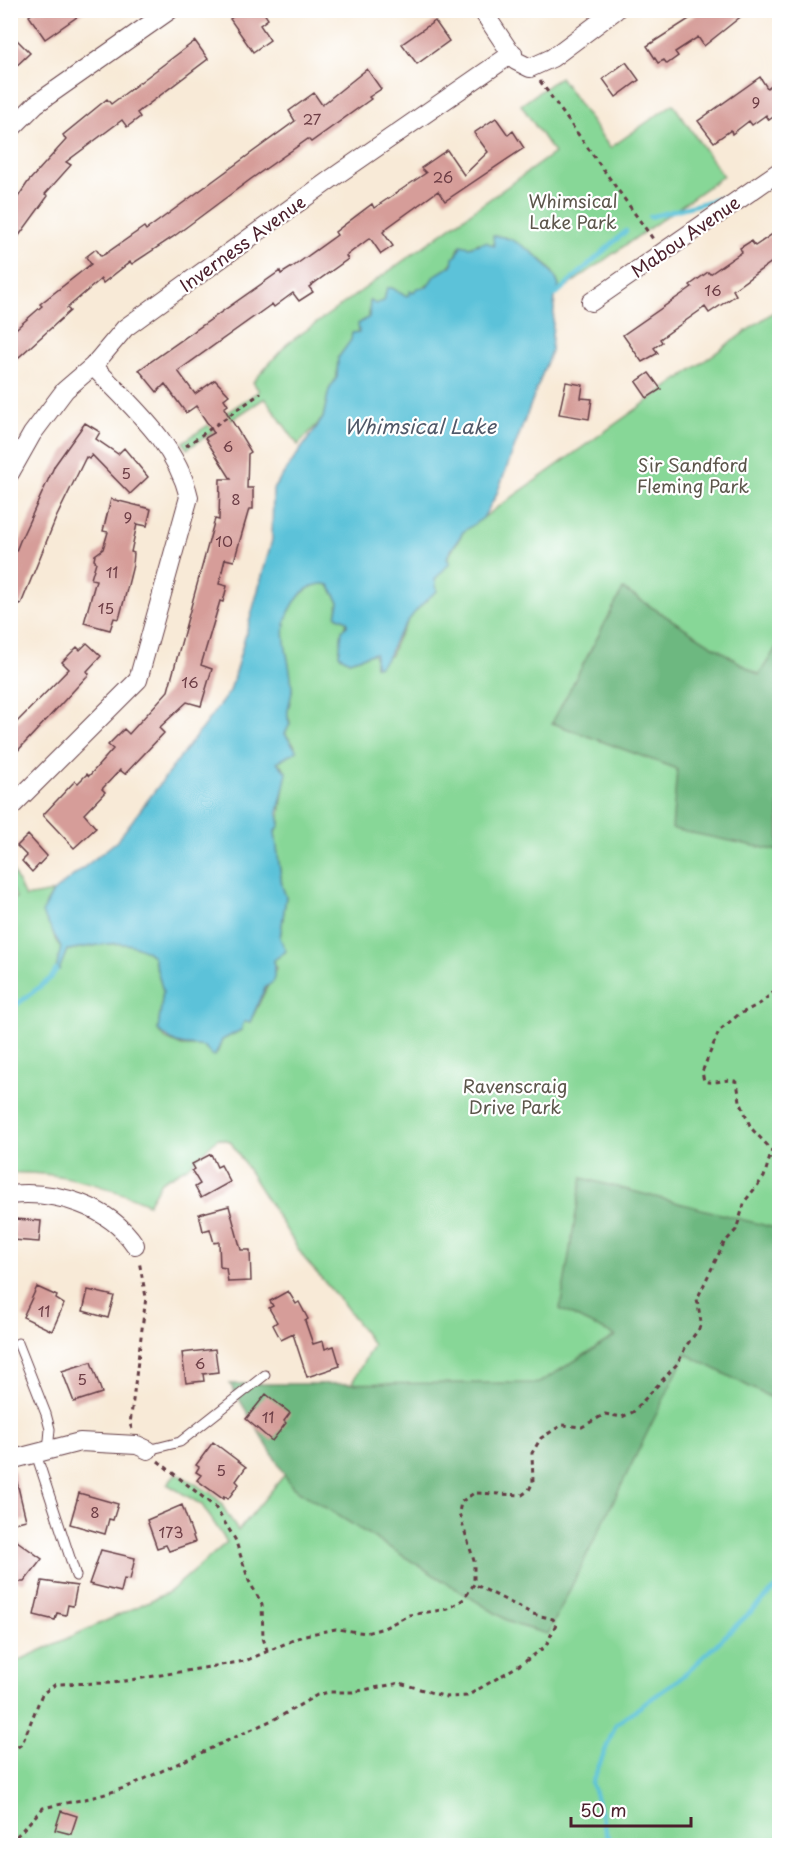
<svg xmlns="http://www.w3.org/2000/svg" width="790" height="1856" viewBox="0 0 790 1856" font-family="'Playpen Sans',sans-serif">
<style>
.green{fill:#87d797;stroke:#687b61;stroke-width:1.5}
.forest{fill:#6db880;stroke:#5c6c56;stroke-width:1.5}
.water{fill:#5cc2d9;stroke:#537082;stroke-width:1.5}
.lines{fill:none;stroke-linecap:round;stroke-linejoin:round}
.stream{stroke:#5cc2d9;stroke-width:4.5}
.building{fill:#d69d99}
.lane-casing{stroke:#643d45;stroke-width:11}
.street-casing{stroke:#643d45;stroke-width:20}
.path{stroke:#643d45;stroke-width:3;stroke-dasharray:4.5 4.5;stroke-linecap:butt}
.lane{stroke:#fff;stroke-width:9}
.street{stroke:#fff;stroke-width:18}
.labels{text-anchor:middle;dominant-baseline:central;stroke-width:4.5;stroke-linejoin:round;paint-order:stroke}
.number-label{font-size:15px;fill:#6d3e46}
.park-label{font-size:18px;fill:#5c564b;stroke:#fff}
.street-label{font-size:18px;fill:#4a1f2b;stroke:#fff}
.water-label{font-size:20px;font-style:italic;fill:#505868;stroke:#fff}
</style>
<rect width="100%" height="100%" fill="#fff"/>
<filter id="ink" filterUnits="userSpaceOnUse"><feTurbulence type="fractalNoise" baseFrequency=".0167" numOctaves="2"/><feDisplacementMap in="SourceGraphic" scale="12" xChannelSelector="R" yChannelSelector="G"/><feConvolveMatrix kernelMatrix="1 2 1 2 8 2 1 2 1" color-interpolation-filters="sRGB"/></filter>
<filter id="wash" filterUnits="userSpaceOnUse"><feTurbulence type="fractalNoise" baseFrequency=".008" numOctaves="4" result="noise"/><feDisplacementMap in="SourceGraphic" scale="24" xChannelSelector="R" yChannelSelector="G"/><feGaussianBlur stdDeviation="1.35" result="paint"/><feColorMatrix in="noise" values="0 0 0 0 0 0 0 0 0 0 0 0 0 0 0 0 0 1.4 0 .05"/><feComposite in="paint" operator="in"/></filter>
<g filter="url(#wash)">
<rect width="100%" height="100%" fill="#f8ead7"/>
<!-- green -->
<path class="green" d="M560,77L610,148L673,104L723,176L555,295L559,287C554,264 526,247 505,237L492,246L479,243L469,247H459C456,267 424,289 405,296L392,288H387L384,301L375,304L370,300L369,317L338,358L337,377L329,390L323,418L298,445L265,398L187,449L183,442L259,391L253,382L287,344L554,153L521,105Z
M779,308L780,1839L776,1845H11V1664L169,1592L227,1542L202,1505L167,1484L176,1473L211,1493L220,1502L238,1531L334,1415L373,1345L346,1307L304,1258L230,1141L218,1138L187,1167L161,1182L148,1204C104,1185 59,1171 11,1173L10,899L16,898L11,886L10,865L25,897L53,892L46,904L55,939L62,949L56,970L67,950C97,946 129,935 153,956L163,991L158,1030L166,1039L182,1046H202L217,1053L222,1040L241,1030L243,1022H250L276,969L274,960L285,952L280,938L286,897L282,886L275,832L280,825C278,810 288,776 284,769C283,766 279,764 277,762L295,746L285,734L290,722L287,714L292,691L287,653C270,634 299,576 329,585L339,602L336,616L347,621L339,653L349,661L375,653V666L391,655C398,631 417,606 437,591L435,579L463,532Z"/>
<!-- forest -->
<path class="forest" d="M623,589L759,675L779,643V851L672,829L677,769L552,723Z
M582,1178L779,1229V1402L686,1354L548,1634L513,1624L292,1487L230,1384L539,1383L615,1336L560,1309Z"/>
<!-- water -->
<path class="water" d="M493,236C516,234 555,267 559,287L555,296L551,351L496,496L483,518L463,532L448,555L447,559L450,563L435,579L437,591C421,603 407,621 396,638C388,652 394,653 379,666H375V653L349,661L339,655L342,630L347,626V621L336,616L339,602L329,585C319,582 308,587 301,594C271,629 290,648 292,688C292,701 284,712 290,724L285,734L297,751L277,762L287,773L278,813L280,825L275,832L282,886L286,897L280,938L286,951L274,960V981L265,988L250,1022H244L241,1030L222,1040L215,1056L211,1055L205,1047C178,1043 181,1049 158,1030L163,991L153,956C129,935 97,946 67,950L59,970H56L61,947L42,913L53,892L117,841L230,691L272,540L273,489L323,418L329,390L337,377L338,358L351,340L352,333L359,332L358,324L369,317L370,300L375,304L384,301L387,288H392L405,296L409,295L410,291L413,293L417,288L427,287L434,276L452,265L453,258L457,255L461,245L469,247L486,242L494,246Z"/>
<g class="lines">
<!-- stream -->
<path class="stream" d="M768,187L772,186L780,195
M650,217L722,198
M555,295L626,231
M10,1010L51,978L56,970
M616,1846L607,1836L592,1783L616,1724L682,1677L780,1584"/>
</g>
<g id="blocks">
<!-- building -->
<path class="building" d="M37,10H87L45,39L29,16Z
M242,10H262L268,19L260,25L270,40L253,52L230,19Z
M703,10H749L704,46L698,37L675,52L678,56L667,64L664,60L658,63L647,46Z
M435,21L449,41L417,64L402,44Z
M10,33L30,53L10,72Z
M195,41L208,59L137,113L140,117L127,127L122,120L66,162L71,165L45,194L48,196L10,248V209L28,182L66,140L63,135L107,99L111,104Z
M626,62L639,80L616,97L603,79Z
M367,69L381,89L369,97L371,99L311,142L308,139L251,179L173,237L132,264L130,262L103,283L101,279L67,308L70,311L10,365V334L42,306L40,304L91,264L86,257L96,249L101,256L105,254L144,227L146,230L295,121L289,111L314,93L322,105Z
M760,77L767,88L780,79V112L769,120L766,115L752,125L749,121L732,134L731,130L714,142L698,121Z
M496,118L508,135L513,131L524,148L445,201L438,191L388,227L383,232L393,246L381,254L370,238L346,256L348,259L309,287L313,292L299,301L293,293L274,307L272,304L178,371L195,394L215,380L229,395L224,399L228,405L224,408L251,452L248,454L247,488H253V509H249L234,561L225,559L219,584L227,586L223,602L220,601L201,665L212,669L201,706L187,702L159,728L164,733L125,774L120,770L102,789L105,792L84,814L96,828L74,848L43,815L75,781L78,783L87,774L89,776L113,749L108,745L124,729L129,734L168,691L215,519L219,520L220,479H231L205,438L214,433L196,406L186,413L165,384L157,392L139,370L280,271L281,274L294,266L337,235L335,232L372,204L374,208L426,173L421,168L447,150L464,175L488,152L474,133Z
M780,229V256L733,290L736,295L709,313L705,307L660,339L662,342L654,348L658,353L642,362L623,335L692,287L690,285L708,272L710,274L742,252L740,248L751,241L755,246Z
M649,373L661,389L647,398L636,382Z
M566,382L583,385L581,398L592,399L589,419L559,414Z
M85,423L100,432L96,439L118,454L124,448L148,477L130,494L92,455L89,459L86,457L56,518L21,604L10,601V566L20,541L55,465Z
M111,499L151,509L147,526L137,524L131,552L134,553L133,565L125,597L119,619L114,618L110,630L84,623L96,580L91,579L96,562L94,560L95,555L103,549L108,532L103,531Z
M87,643L101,656L87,671L89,674L10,759V729L69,669L62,662L77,647L80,650Z
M28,835L47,856L32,872L22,861L27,856L17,846Z
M211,1154L217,1167L221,1165L230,1182L201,1198L195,1187L200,1184L192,1171L195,1169L192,1164Z
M229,1206L241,1250H250L251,1281L228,1282L226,1268L220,1267L219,1242L214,1243L210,1229L203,1231L199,1214Z
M15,1219L41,1221L39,1242L13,1240Z
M37,1287L57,1296L56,1299L64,1304L52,1331L23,1317Z
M88,1290L114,1296L108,1318L83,1311Z
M288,1291L296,1304L299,1302L308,1319L305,1321L313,1344L323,1341L325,1349L334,1346L340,1366L307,1377L293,1334L281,1340L273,1325L277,1322L269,1308L273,1306L270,1301Z
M215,1349L218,1372L203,1374L204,1381L186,1383L182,1353Z
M91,1362L102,1393L74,1402L62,1371Z
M266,1394L290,1413L284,1421L286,1423L272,1441L246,1419Z
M213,1442L246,1467L236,1481L239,1484L228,1499L224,1496L223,1499L197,1480L201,1475L196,1472L199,1467L196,1465Z
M14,1470L26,1520L10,1524V1471Z
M79,1493L118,1504L113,1520L109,1519L105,1534L70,1524Z
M182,1505L195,1542L169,1551L166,1545L157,1548L147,1520Z
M10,1536L42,1559L24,1582H19L10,1576Z
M101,1550L135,1558L130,1580L124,1579L121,1592L89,1584Z
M42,1581L77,1586L73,1606L68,1605L66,1615L57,1613L55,1620L34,1615Z
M61,1811L77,1816L71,1834L55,1830Z"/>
</g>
</g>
<g filter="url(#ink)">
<use href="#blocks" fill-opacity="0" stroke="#643d45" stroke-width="1.5"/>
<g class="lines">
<!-- lane casing -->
<g class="lane-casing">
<path id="lane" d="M18,1343L46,1414L50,1429L48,1452
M148,1450L180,1442L265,1375
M36,1454L76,1576"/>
</g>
<!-- street casing -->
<g class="street-casing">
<path id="street" d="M482,10L516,61L530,68L552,58L616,10
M10,130L36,104L170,10
M591,302L780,171
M10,473L32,434L65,390L93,366L125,328L331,179L513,53
M10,808L138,680L189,497C176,443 130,405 93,366
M10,1195C56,1190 109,1206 135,1245
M10,1460L80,1442L137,1445L148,1450"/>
</g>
<!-- path -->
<path class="path" d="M540,81L653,239
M186,446L261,393
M132,1429L130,1424L146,1297L139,1261
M158,1461L215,1507L235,1539L249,1581L262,1604L263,1638L268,1653
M10,1752L22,1744L42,1694L56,1684L113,1683L245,1661L305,1635L336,1629L366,1633L384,1628L409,1615L448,1609L464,1599L474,1584V1561L459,1513L461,1502L474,1493L522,1495L529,1490L533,1482L532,1453L541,1438L562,1425L582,1427L605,1414L622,1417L633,1412L678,1363L686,1346L699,1329L701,1322L697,1299L724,1243L736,1230L745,1201L764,1177L772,1150L751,1128L740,1101L737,1082C727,1077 715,1085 704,1081L702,1072L719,1031L738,1015L761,1003L780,986
M10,1843L43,1808L99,1796L127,1787L281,1716L317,1695L329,1692H353L400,1683L446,1697L467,1696L523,1663L546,1646L556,1624L553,1619L533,1614L474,1584"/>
<!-- lane -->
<use href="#lane" class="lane"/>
<!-- street -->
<use href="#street" class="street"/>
</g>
</g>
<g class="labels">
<!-- number labels -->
<g class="number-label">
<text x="756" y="101">9</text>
<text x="312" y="118">27</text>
<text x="443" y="176">26</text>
<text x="713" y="289">16</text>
<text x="228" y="445">6</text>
<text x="126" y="472">5</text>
<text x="236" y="498">8</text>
<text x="128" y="516">9</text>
<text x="224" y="540">10</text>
<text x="112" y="571">11</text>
<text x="106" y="607">15</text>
<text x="190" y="681">16</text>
<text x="44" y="1310">11</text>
<text x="200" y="1362">6</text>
<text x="82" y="1378">5</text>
<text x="268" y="1416">11</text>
<text x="221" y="1469">5</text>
<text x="95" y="1511">8</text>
<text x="171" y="1531">173</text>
</g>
<!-- park labels -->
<g class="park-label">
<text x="573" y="200">Whimsical<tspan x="573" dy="21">Lake Park</tspan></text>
<text x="693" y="464">Sir Sandford<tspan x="693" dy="21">Fleming Park</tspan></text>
<text x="515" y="1085">Ravenscraig<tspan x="515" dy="21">Drive Park</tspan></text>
</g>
<!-- street labels -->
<g class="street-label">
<text transform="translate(685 236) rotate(-35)">Mabou Avenue</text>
<text transform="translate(242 243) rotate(-36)">Inverness Avenue</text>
</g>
<!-- water labels -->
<g class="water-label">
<text x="420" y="426">Whimsical Lake</text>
</g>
</g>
<!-- margin -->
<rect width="790" height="1856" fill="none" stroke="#fff" stroke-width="36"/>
<!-- scale -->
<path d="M571 1817v9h120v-9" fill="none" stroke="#4a1f2b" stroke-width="3"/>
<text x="580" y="1817" font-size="18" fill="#4a1f2b" stroke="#ffffff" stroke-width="4.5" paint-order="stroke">50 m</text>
</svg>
